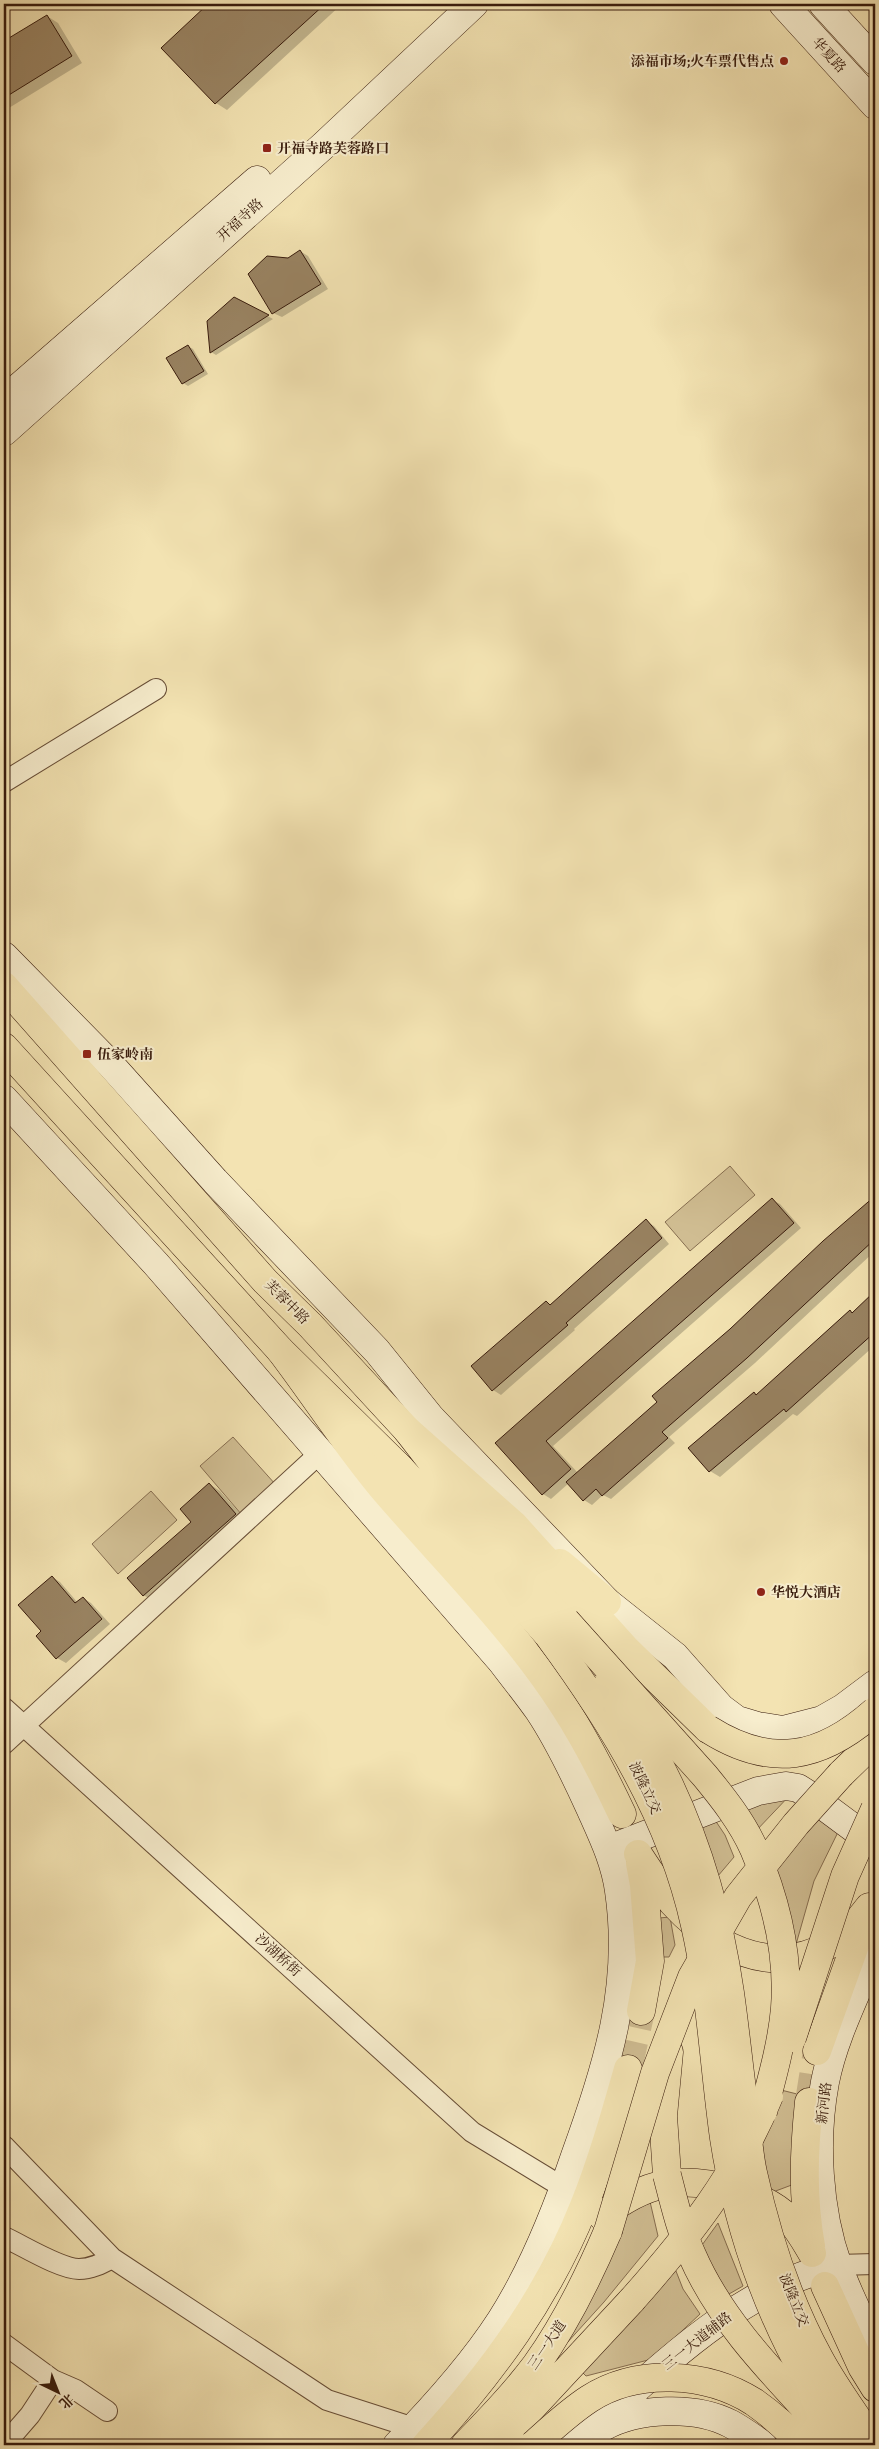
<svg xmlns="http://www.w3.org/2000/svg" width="879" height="2449" viewBox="0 0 879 2449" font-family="Alegreya,'Noto Serif SC',serif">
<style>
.green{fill:#d3c196;stroke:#866e51}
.shadow{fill:#0003}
.building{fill:#998362;stroke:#381b0c}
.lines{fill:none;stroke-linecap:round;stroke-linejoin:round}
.highway-tunnel{stroke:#cebb91;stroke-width:28;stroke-dasharray:28 14;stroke-linecap:butt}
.street-casing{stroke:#674d36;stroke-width:22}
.secondary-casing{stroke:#381b0c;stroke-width:29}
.primary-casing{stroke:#381b0c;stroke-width:29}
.highway-casing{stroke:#381b0c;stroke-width:29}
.street{stroke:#f7edcd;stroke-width:20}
.secondary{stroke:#f7edcd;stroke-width:28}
.primary{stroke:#f3e3b2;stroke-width:28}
.highway{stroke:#f3e3b2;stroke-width:28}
.primary-bridge-casing{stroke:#381b0c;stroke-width:29;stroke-linecap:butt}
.highway-bridge-casing{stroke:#381b0c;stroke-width:29;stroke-linecap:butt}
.primary-bridge{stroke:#f3e3b2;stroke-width:28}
.highway-bridge{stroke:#f3e3b2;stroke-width:28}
.poi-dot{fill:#8f2418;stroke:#f7edcd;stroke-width:2}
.labels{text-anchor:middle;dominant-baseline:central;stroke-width:4;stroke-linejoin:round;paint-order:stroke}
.street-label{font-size:14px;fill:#381b0c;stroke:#f7edcd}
.poi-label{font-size:14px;font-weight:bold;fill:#381b0c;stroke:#f7edcd;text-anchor:start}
</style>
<rect width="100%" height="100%" fill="#f3e3b2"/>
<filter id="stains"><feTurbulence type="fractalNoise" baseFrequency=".004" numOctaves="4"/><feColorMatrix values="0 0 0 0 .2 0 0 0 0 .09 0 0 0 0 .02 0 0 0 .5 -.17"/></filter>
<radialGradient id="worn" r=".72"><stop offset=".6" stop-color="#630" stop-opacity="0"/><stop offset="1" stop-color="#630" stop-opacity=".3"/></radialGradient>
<!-- green -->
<path class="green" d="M730,1166L755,1195L690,1251L665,1222Z
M233,1437L276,1485L242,1515L200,1466Z
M151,1491L177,1520L118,1574L92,1544Z
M792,1793L754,1833L736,1803Z
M819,1808L842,1824L814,1881L793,1955L769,1875Z
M711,1814L725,1835L734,1857L712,1883L691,1823Z
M670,1917L675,1945L669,1957H662L659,1918Z
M781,2090L797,2094L802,2104L797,2183L765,2195L755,2150Z
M648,2193L658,2236L604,2302L566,2344L623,2206Z
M718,2223L743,2286L722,2298L697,2252Z
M674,2266L683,2289L700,2314L652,2359L586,2376L579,2369Z"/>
<!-- shadow -->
<path class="shadow" d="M210,4H342L227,110L216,103L163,48Z
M47,16L58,23L82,63L4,111V43Z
M300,251L308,256L328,289L282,317L273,313L289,260Z
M235,298L273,319L216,355L211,352L208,322Z
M188,346L193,349L208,374L188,386L183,383Z
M875,1198V1251L755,1363L669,1437L675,1443L611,1499L603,1495L592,1505L584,1500L569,1483L551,1499L543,1494L497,1443L772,1200L780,1204L801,1228L553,1446L578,1473L659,1402L731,1330L824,1242Z
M646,1221L654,1226L669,1244L574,1329L575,1330L501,1395L493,1390L546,1302L551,1305Z
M875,1293V1345L797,1416L793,1414L720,1477L710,1471L690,1448L754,1393L757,1395L850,1312L853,1313Z
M209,1484L220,1491L247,1521L154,1601L143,1595L193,1522Z
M52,1577L60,1582L78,1603L83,1598L91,1603L110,1624L66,1663L57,1658L38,1636L43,1632Z"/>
<!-- building -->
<path class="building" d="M208,4H325L215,104L161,48Z
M47,15L72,56L4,98V41Z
M300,250L321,284L272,314L248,274L267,256L288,258Z
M234,297L269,315L210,353L207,321Z
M188,345L204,371L182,384L166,358Z
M875,1196V1239L747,1358L662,1432L668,1438L602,1496L596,1489L583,1501L566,1482L657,1402L652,1396L730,1329L823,1241Z
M772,1198L794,1223L546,1441L571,1469L542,1495L495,1443Z
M646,1219L662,1238L566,1323L568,1325L492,1391L471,1366L546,1301L550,1305Z
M875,1291V1332L786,1412L784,1409L709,1472L688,1448L754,1392L756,1395L850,1310L852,1313Z
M209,1483L236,1514L143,1596L127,1578L191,1522L180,1509Z
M52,1576L75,1603L83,1597L102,1619L56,1659L36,1636L41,1631L18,1605Z"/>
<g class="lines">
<!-- highway-tunnel -->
<path class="highway-tunnel" d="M628,2069L641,2011
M809,2102L817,2051"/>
<!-- street casing -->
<g class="street-casing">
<path id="street" d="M4,782L156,689
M4,1708L472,2132L564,2188
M4,1744L319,1454
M4,2146L112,2258L327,2400L414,2428
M4,2237C22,2245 60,2269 79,2269C91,2269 101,2264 112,2258
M837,2265L875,2264
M4,2344L53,2380L76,2390L107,2411
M4,2445L30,2415L53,2380"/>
</g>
<!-- secondary casing -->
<g class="secondary-casing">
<path id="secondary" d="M783,4L875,105
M823,4L875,61
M4,400L257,180
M4,432L323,146L474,4
M4,956L110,1064L215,1181L377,1351L431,1418L607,1602L675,1656L721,1708L737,1720L757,1726L783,1730L822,1720L843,1708L875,1684
M4,1099L156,1264L502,1662C514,1678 527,1694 539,1711C559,1741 575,1775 590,1808C602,1835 615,1861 619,1891C633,1986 607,2068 575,2156C556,2212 533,2270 501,2320C472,2365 434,2407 397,2445
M609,1849L758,1791L786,1786L798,1788L809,1795L875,1844
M875,1948C858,1991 834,2036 825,2082C814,2140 818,2210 838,2266C848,2294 862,2322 875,2348
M603,2427C637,2408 695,2405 731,2424C742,2430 753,2438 763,2445
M573,2445C652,2377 732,2290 837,2265"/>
</g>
<!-- primary casing -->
<g class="primary-casing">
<path id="primary" d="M4,986L265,1281L310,1325L407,1430L495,1543L566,1621
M4,1047L280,1350L401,1469L548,1635
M560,1563L607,1602"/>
</g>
<!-- highway casing -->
<g class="highway-casing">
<path id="highway" d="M280,1350C315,1396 347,1446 384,1490C445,1561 514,1628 565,1708C587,1742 605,1778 622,1814
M407,1430L514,1525L625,1648L708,1729
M841,1774L875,1741
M638,1854C649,1871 660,1888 673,1903C732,1968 813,1984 869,1907
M640,1863L644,1885L650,1961L641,2011
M817,2051L864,1920
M809,2102C804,2151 802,2197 811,2246
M667,2175L663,2116L669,2052
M602,2216C646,2181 681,2175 734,2190C754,2196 773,2203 788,2218C798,2228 805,2241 812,2253
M825,2286L862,2367L875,2388
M426,2445C491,2374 548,2297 584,2206C602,2161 615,2115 628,2069
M465,2445C490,2419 515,2393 536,2365C566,2323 588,2278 608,2231
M497,2445L632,2300"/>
</g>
<!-- street -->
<use href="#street" class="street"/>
<!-- secondary -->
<use href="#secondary" class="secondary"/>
<!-- primary -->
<use href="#primary" class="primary"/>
<!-- highway -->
<use href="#highway" class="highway"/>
<!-- primary-bridge casing -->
<g class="primary-bridge-casing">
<path id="primary-bridge" d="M548,1635C613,1723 671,1817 695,1925C711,1995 714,2067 724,2138C741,2249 781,2348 845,2440
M609,1682C675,1774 714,1881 730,1993C736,2035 740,2078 746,2120C748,2137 749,2156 753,2173C767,2237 788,2301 819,2358C835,2388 856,2416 875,2444"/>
</g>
<!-- highway-bridge casing -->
<g class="highway-bridge-casing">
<path id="highway-bridge" d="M566,1621L705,1776C723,1798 742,1822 754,1849C775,1898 789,1954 785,2008C782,2043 772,2078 763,2112
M708,1729C771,1769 821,1759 875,1711
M792,2038L845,1876L875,1809
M667,2175C674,2202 680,2229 692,2255C724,2329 786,2386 839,2445
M608,2231L655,2073L692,1977L738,1897L796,1824L841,1774
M632,2300C687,2238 738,2174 769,2096
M533,2445C551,2429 569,2412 589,2399C637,2368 707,2372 754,2402C771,2414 788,2429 802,2445"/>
</g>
<!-- primary-bridge -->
<use href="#primary-bridge" class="primary-bridge"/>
<!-- highway-bridge -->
<use href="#highway-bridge" class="highway-bridge"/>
</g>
<!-- markers -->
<g class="poi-dot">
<circle cx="784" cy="61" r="5"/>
<rect x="262" y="143" width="10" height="10" rx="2.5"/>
<rect x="82" y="1049" width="10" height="10" rx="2.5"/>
<circle cx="761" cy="1592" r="5"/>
</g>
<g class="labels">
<!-- street labels -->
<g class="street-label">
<text transform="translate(829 55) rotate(47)">华夏路</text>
<text transform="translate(240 220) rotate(-42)">开福寺路</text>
<text transform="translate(287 1302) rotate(45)">芙蓉中路</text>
<text transform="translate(645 1788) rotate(65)">波隆立交</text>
<text transform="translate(278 1955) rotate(42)">沙湖桥街</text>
<text transform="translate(824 2103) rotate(-83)">新河路</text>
<text transform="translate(794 2300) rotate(68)">波隆立交</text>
<text transform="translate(697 2341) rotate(-38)">三一大道辅路</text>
<text transform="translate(547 2345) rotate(-56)">三一大道</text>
</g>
<!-- poi labels -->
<g class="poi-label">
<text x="774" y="61" text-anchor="end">添福市场;火车票代售点</text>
<text x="277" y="148">开福寺路芙蓉路口</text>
<text x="97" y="1054">伍家岭南</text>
<text x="771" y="1592">华悦大酒店</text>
</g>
</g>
<!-- margin -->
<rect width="879" height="2449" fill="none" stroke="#f3e3b2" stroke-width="20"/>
<rect x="5" y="5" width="869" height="2439" fill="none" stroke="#381b0c" stroke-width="2.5"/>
<rect x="10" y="10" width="859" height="2429" fill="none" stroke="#381b0c"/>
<!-- north arrow -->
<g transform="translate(58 2392) rotate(137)" stroke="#f7edcd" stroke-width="4" paint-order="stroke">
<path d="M0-4L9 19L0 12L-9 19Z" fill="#381b0c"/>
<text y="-8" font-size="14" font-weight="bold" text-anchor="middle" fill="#381b0c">北</text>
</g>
<rect width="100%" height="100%" filter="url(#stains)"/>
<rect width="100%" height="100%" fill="url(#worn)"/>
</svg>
